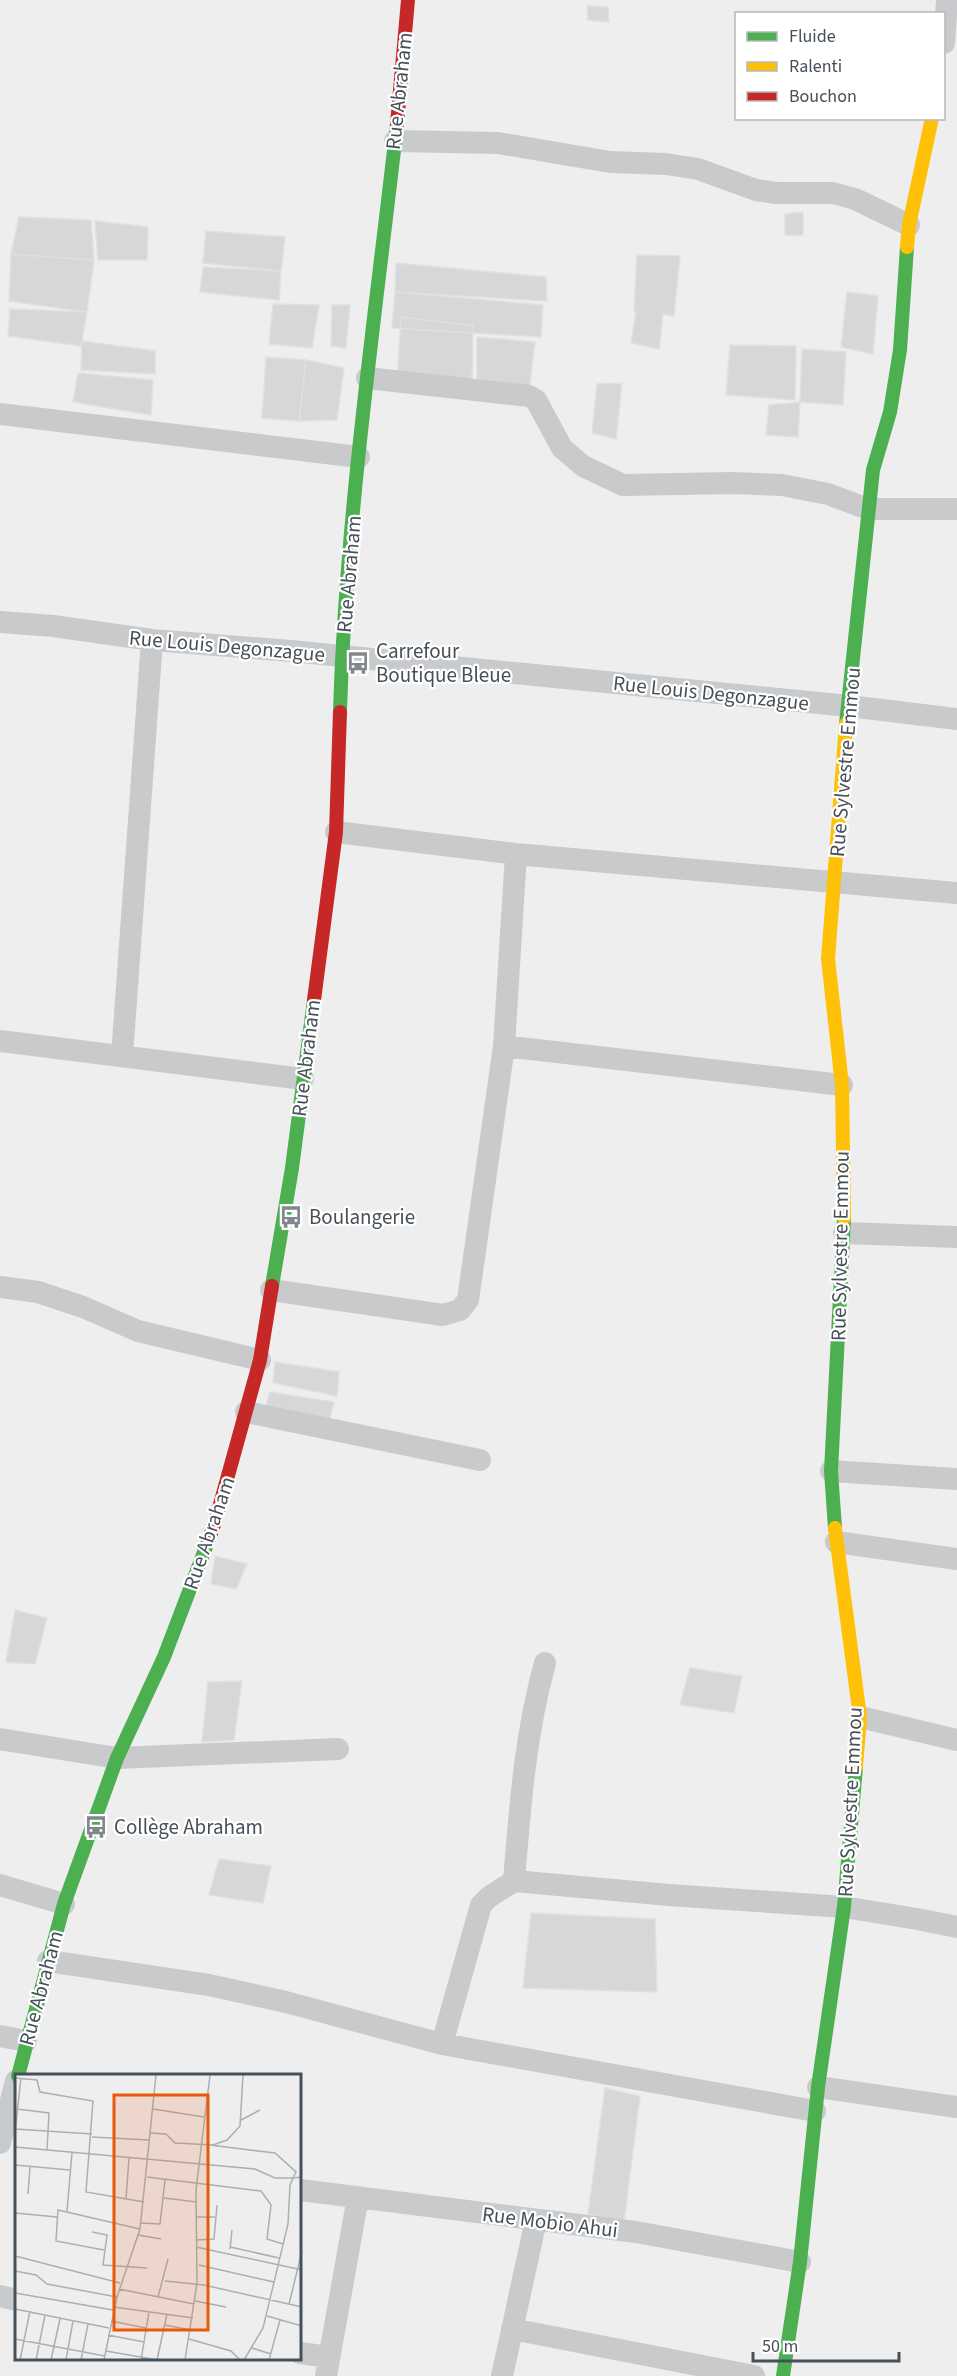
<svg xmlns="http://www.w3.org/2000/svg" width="957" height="2376" viewBox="0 0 957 2376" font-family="'Source Sans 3',sans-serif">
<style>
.building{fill:#d7d7d8;stroke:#dfe0e1;stroke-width:1.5}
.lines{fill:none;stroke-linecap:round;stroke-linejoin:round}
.street{stroke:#c8cacc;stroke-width:22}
.fast{stroke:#4caf50;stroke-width:14}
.slow{stroke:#ffc107;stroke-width:14}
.jam{stroke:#c62828;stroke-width:14}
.labels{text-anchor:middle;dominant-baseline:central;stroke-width:4.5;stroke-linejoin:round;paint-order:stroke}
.street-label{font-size:21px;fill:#465059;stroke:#fff}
.poi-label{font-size:21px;fill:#465059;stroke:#fff;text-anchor:start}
.inset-road{fill:none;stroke:#abafb2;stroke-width:1.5}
.view{fill:#e8590c;fill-opacity:0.15;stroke:#e8590c;stroke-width:3}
.inset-edge{fill:none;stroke:#465059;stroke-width:3}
</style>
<rect width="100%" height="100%" fill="#eee"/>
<!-- building -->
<path class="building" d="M587,6L608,7L609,22L588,20Z
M803,212V235H785V214Z
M19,217L91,220L94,260L11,254Z
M95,221L148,227L147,260H98Z
M206,231L285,237L281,271L203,263Z
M11,254L94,260L87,312L9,301Z
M637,255L680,256L674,316L663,314L659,349L631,343L636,311H634Z
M396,263L546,277L547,301L395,292Z
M203,267L281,271L279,300L200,292Z
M395,292L543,305L541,337L392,328Z
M847,292L878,296L873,354L841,347Z
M273,304L319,305L312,348L269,344Z
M332,305H350L346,348L331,346Z
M10,309L87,312L81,346L8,336Z
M401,317L473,326L472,384L397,381Z
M477,337L535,342L529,392L477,385Z
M82,341L155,351V374L81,370Z
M730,345L796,346L795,400L726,395Z
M802,349L846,352L843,405L800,402Z
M266,357L306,360L299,421L262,418Z
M306,360L344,368L337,420L299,421Z
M78,373L153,380L151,415L73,402Z
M622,383L616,439L592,433L597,384Z
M800,402L798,437L766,435L769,405Z
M275,1362L339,1372L337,1396L273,1383Z
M270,1392L334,1402L328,1425L265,1409Z
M215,1556L247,1564L236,1589L211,1584Z
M15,1610L47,1618L35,1664L6,1662Z
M690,1668L742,1676L734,1713L680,1705Z
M242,1681L234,1740L202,1742L208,1682Z
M219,1859L271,1866L263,1903L209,1895Z
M531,1913L655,1919L657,1992L523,1988Z
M605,2088L640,2096L624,2222L588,2214Z"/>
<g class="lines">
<!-- street -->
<path class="street" d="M944,43L947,0
M395,141L498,143L610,162L666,164L698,169L756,190L776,193H833L855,199L909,225
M367,378L529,396L536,400L562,448L583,466L623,485L733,483L782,485L828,494L868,509H957
M0,414L359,457
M0,622L53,626L152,640L291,651L849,706L957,719
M336,832L516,854L957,893
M0,1041L303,1079
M504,1046L842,1085
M122,1056L152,640
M844,1233L957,1237
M0,1287L38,1292L83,1307L138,1331L260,1360
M271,1290L443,1315L460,1310L468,1300L504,1046L516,854
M246,1412L480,1460
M831,1471L957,1479
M836,1542L957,1559
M860,1717L957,1740
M0,1739L117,1758L338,1749
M514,1881C520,1807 525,1735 545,1663
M0,1885L64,1904
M48,1961L209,1985L286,2002L442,2044L815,2111
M0,2036L26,2041
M442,2044L481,1905L489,1897L514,1881L669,1895L844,1907L917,1919L957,1927
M818,2087L957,2107
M0,2143L16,2081
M300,2190L636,2232L800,2262
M0,2296L16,2300
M512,2329L754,2376
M300,2353L329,2357
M326,2376L358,2197
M502,2376L536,2220"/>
<!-- fast -->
<path class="fast" d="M340,712C346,515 375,319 397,124
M846,724L873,470L890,412L900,350L907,247
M272,1286L292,1168L314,1000
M835,1528L831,1471L844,1218
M18,2076L64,1904L117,1758L164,1657L209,1539
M783,2376L800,2262L818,2087L844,1907L856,1767"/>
<!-- slow -->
<path class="slow" d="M907,247L909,225L932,118
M844,1218L842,1085L828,959L846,724
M835,1528L860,1717L856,1767"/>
<!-- jam -->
<path class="jam" d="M397,124L408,0
M314,1000L336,832L340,712
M209,1539L216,1519L260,1360L272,1286"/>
</g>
<!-- icons -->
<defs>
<g id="bus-bare" transform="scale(1.8)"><path d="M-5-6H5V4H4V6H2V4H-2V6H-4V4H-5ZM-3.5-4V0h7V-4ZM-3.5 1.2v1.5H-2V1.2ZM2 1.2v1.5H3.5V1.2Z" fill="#81878d" stroke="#fff" stroke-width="2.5" paint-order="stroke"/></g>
</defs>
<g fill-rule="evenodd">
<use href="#bus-bare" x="358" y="663"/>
<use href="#bus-bare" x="291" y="1217"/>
<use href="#bus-bare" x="96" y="1827"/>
</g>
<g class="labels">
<!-- street labels -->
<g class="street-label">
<text transform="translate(399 91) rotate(-84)">Rue Abraham</text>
<text transform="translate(349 574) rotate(-85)">Rue Abraham</text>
<text transform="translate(227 646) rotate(5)">Rue Louis Degonzague</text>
<text transform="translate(711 693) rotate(6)">Rue Louis Degonzague</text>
<text transform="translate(845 762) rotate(-85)">Rue Sylvestre Emmou</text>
<text transform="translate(306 1058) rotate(-83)">Rue Abraham</text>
<text transform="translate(840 1246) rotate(-89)">Rue Sylvestre Emmou</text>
<text transform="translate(209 1533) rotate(-71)">Rue Abraham</text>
<text transform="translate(850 1802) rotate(-87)">Rue Sylvestre Emmou</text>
<text transform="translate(41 1988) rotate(-75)">Rue Abraham</text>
<text transform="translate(550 2222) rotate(7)">Rue Mobio Ahui</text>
</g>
<!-- poi labels -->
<g class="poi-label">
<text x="376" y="651">Carrefour<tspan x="376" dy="24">Boutique Bleue</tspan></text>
<text x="309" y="1217">Boulangerie</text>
<text x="114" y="1827">Collège Abraham</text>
</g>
</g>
<!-- overview -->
<g transform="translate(15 2074)">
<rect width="286" height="286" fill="#eee"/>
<path class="inset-road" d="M0,4L22,6L25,18L78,27L71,118L129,128M2,35L34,39L32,76M138,35L189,43M226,46L245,36M0,55L77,60M0,58L6,4M135,59L151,60L160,69L198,71L212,66L225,52L228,1M77,63L134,66M0,73L240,95L260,104H278L281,98L260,79L195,71M0,91L55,96M132,103L246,117L256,131L252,165L268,170M13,120L15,93M149,124L182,128M111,125L114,84M52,137L57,79M0,139L42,143M182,143H200M126,149L145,150L150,106M77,158L92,161L88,191L132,194M123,161L146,165M181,166L199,165L202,131M181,173L287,196M215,173L264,184M215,175L217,156M89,176L41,167L43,136L125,155M0,182L105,209M184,191L259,208M0,197L21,201L32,210L102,223M150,207L189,211L287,233M104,215L179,230M0,219L98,236M143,223L153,185M180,227L211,233M274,230L287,177M99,233L178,244M0,235L94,254M252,242L287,252M96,247L131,254M150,251L176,256M93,261L129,268M0,265L90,282M174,265L216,277L225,286M237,274L256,280M91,277L143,286M5,286L15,237M21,286L30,241M36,286L45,245M51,286L58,247M66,286L73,250M89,286L102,223L125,155L141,1M126,286L134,238M142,286L152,240M170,286L182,209L181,116L195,1M229,286L248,254L273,150L275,111L278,104L287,103M254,286L265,246"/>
<path class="view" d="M99,21H193V256H99Z"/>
<rect width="286" height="286" class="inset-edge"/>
</g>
<!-- legend -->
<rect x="735" y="12" width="210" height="108" fill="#ffffff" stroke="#b5b9bd" stroke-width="1.5"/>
<rect x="747" y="32" width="30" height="9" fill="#4caf50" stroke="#b5b9bd" stroke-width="1.5"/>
<text x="789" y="42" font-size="18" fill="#465059">Fluide</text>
<rect x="747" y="62" width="30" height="9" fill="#ffc107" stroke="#b5b9bd" stroke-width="1.5"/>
<text x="789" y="72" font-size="18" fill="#465059">Ralenti</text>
<rect x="747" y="92" width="30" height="9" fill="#c62828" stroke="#b5b9bd" stroke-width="1.5"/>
<text x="789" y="102" font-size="18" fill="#465059">Bouchon</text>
<!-- scale -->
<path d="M753 2352v9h146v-9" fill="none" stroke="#465059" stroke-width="3"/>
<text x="762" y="2352" font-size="18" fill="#465059" stroke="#ffffff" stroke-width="4.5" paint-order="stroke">50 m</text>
</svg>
